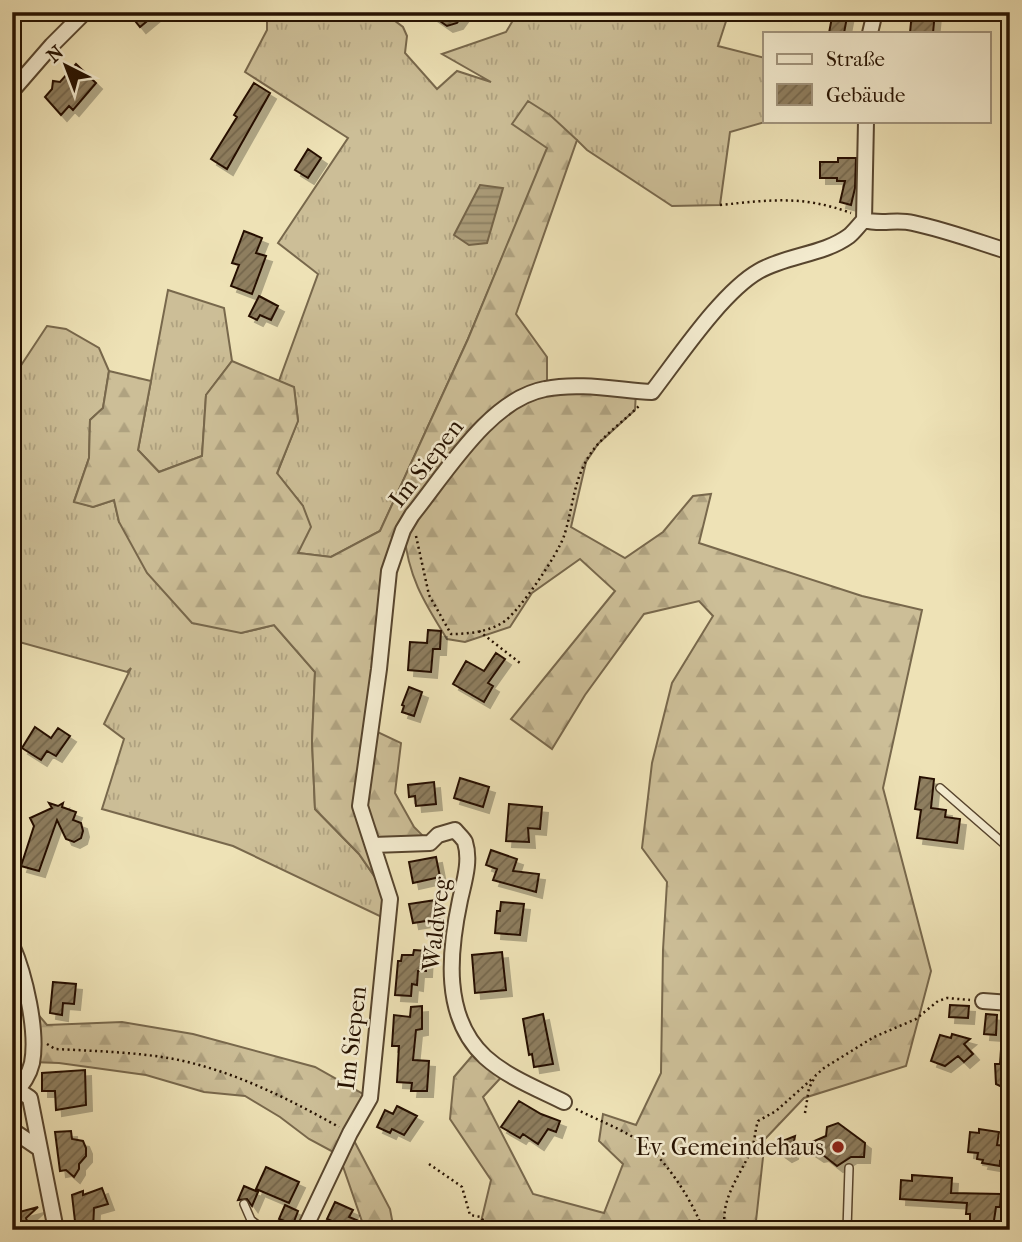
<svg xmlns="http://www.w3.org/2000/svg" width="1022" height="1242" viewBox="0 0 1022 1242" font-family="'IM FELL French Canon',serif">
<style>
.grass{fill:url(#grass-tufts);stroke:#78684c;stroke-width:2}
.forest{fill:url(#forest-firs);stroke:#78684c;stroke-width:2}
.water{fill:url(#water-rules);stroke:#756448;stroke-width:2}
.building{fill:url(#building-hatch);stroke:#251100;stroke-width:2;filter:url(#shadow)}
.lines{fill:none;stroke-linecap:round;stroke-linejoin:round}
.lane-casing{stroke:#57452e;stroke-width:10}
.street-casing{stroke:#57452e;stroke-width:18}
.path{stroke:#251100;stroke-width:2.5;stroke-dasharray:2 3.5;stroke-linecap:butt}
.lane{stroke:#f4ecd0;stroke-width:7}
.street{stroke:#f4ecd0;stroke-width:14}
.poi-dot{fill:#8f2418;stroke:#f4ecd0;stroke-width:2.5}
.labels{text-anchor:middle;dominant-baseline:central;stroke-width:5;stroke-linejoin:round;paint-order:stroke}
.street-label{font-size:24px;fill:#251100;stroke:#f4ecd0}
.poi-label{font-size:24px;fill:#251100;stroke:#f4ecd0;text-anchor:end}
</style>
<defs>
<pattern id="grass-tufts" width="24" height="20" patternUnits="userSpaceOnUse" patternTransform="scale(1.75)"><rect width="24" height="20" fill="#ccbe97"/><path d="M3 7l-1-3M5 7V3M7 7l1-3M15 17l-1-3M17 17v-4M19 17l1-3" fill="none" stroke="#afa280"/></pattern>
<pattern id="forest-firs" width="22" height="20" patternUnits="userSpaceOnUse" patternTransform="scale(1.75)"><rect width="22" height="20" fill="#ccbe97"/><path d="M5 1l3.5 6h-7zM16 11l3.5 6h-7z" fill="#afa280"/></pattern>
<pattern id="water-rules" width="6" height="5" patternUnits="userSpaceOnUse" patternTransform="scale(1.75)"><rect width="6" height="5" fill="#aa9b78"/><path d="M0 2.5h6" fill="none" stroke="#8a7d60"/></pattern>
<pattern id="building-hatch" width="6" height="6" patternUnits="userSpaceOnUse" patternTransform="scale(1.75)"><rect width="6" height="6" fill="#8e7e5f"/><path d="M-1 1l2-2M0 6l6-6M5 7l2-2" fill="none" stroke="#74664c"/></pattern>
<filter id="shadow"><feDropShadow dx="6" dy="6" stdDeviation="0" flood-color="#0004"/></filter>
</defs>
<rect width="100%" height="100%" fill="#eee2b6"/>
<filter id="stains"><feTurbulence type="fractalNoise" baseFrequency=".00286" numOctaves="4"/><feColorMatrix values="0 0 0 0 .2 0 0 0 0 .09 0 0 0 0 .02 0 0 0 .5 -.17"/></filter>
<radialGradient id="worn" r=".72"><stop offset=".6" stop-color="#630" stop-opacity="0"/><stop offset="1" stop-color="#630" stop-opacity=".3"/></radialGradient>
<!-- grass -->
<path class="grass" d="M267,12H383L403,27L407,36L405,53L437,89L457,71L491,82L442,54L506,32L518,12H729L718,46L765,58V122L730,132L720,205L672,206L587,150L577,140L548,148L468,339L380,531L331,557L298,553L303,506L277,474L298,420L294,388L279,381L318,274L278,243L348,138L245,72L267,30Z
M168,290L224,308L232,361L206,395L202,456L159,472L138,450Z
M47,326L66,329L99,348L109,371L103,408L90,420L89,458L74,501L93,507L114,500L119,522L241,633L274,625L315,672L312,741L315,809L359,854L390,899L388,920L233,846L102,809L124,739L104,724L131,668L127,672L12,640V379Z"/>
<!-- forest -->
<path class="forest" d="M528,101L550,115L577,140L516,314L547,357V388L636,391L635,410L598,444L586,462L571,527L625,558L663,532L693,496L711,494L699,543L862,596L922,610L883,788L931,971L906,1066L804,1098L765,1139L755,1230H481L480,1226L491,1180L450,1119L454,1077L478,1049L506,1072L483,1097L533,1194L604,1213L623,1164L599,1141L603,1114L636,1125L661,1073L663,950L667,882L642,848L652,763L672,683L713,616L699,601L644,614L585,695L552,749L511,719L615,591L580,559L532,593L510,627L465,642L447,639C424,602 408,577 404,532L400,542L371,729L401,743L395,793L414,827L430,843L373,845L390,899L359,854L315,809L312,741L315,672L274,625L241,633L192,623L147,573L119,522L114,500L93,507L74,502L89,458L90,420L103,408L109,371L151,381L138,450L159,472L202,456L206,395L232,361L294,387L298,421L277,473L303,506L311,527L298,553L331,557L380,531L468,339L547,148L512,124Z
M30,1005L47,1025L122,1022L193,1034L315,1067L370,1098L350,1133L390,1209L394,1230H365L339,1155L309,1139L280,1117L245,1096L204,1092L146,1075L59,1063L32,1062Z"/>
<!-- water -->
<path class="water" d="M480,185L503,188L487,243L469,245L454,235Z"/>
<!-- building -->
<path class="building" d="M128,12H158L140,27Z
M427,12H465L457,23L447,26Z
M833,12H848L844,33H829Z
M912,12H935L933,33H910Z
M76,64L96,83L73,110L69,106L61,115L45,97L52,89L53,81L60,82Z
M254,83L270,93L227,169L211,159L237,117L234,115Z
M308,149L321,158L308,178L295,170Z
M838,158H856L855,188L851,205L840,202L845,181H837V178H820V162H838Z
M244,231L262,238L256,253L266,256L252,294L231,286L239,265L232,263Z
M259,296L278,306L271,320L260,315L257,320L249,316Z
M428,630L441,631L440,649H433L431,672L408,670L410,642L427,643Z
M496,653L505,659L488,683L493,686L484,702L453,684L466,661L484,671Z
M409,687L422,692L414,716L402,712L404,706L402,705Z
M35,727L51,738L58,728L70,736L56,756L47,751L41,760L22,748Z
M920,777L934,779L931,808L946,810L945,817L960,819L957,843L917,838L921,810L915,809Z
M460,778L489,787L483,807L454,798Z
M434,782L436,804L416,806L415,796L409,797L408,785Z
M49,803L58,806L63,803L62,807L76,812L73,820L81,823L83,831L81,838L74,842L66,839L57,820L39,871L21,866L34,826L30,818L52,808Z
M509,804L542,807L540,829L528,828L529,842L506,841Z
M491,850L517,859L513,871L539,874L536,892L493,880L497,869L486,865Z
M436,857L440,877L413,883L409,862Z
M436,900L439,919L413,923L409,904Z
M501,902L524,904L520,935L495,933L497,911H500Z
M414,950L427,951L426,971H418L417,985L412,984L411,996L395,995L398,961H401L402,955H413Z
M502,952L506,990L475,993L472,955Z
M53,982L76,984L74,1004L63,1003L62,1015L50,1013Z
M950,1005L969,1006L968,1018L949,1017Z
M422,1006V1029L416,1030L413,1060L429,1061L427,1091H411L412,1083L397,1082L399,1046H392L394,1015L410,1017L411,1007Z
M543,1014L553,1064L534,1067L532,1054L529,1055L523,1019Z
M986,1014L997,1015L996,1035L984,1034Z
M952,1034L970,1039L964,1044L973,1054L964,1062L958,1056L945,1066L931,1061L940,1035L951,1038Z
M1002,1035L1010,1036V1085L1000,1086L996,1084L995,1064H1000Z
M85,1070L86,1105L56,1110L55,1091H42V1073Z
M519,1101L541,1114L560,1121L556,1132L548,1129L538,1144L523,1134L520,1138L501,1127Z
M397,1106L417,1116L404,1135L392,1129L390,1133L377,1127L385,1110L393,1114Z
M838,1123L865,1143L864,1157H851L837,1166L823,1155L818,1156L803,1146L826,1136L827,1127Z
M979,1129L999,1132L997,1145L1008,1146L1006,1162L1000,1161V1166L982,1163L983,1160L977,1159L978,1153L968,1152L970,1132L979,1133Z
M71,1131L72,1139L83,1141L86,1148V1156L79,1164V1169L74,1177L66,1170L60,1171L55,1132Z
M795,1136L792,1153L786,1156L779,1151L780,1142Z
M266,1167L299,1182L289,1203L256,1189Z
M912,1175L952,1178L951,1193L1001,1194L1000,1207H996L993,1227L970,1226V1214H966L967,1203L900,1199L901,1180L912,1181Z
M244,1186L258,1192L252,1206L247,1199L238,1200Z
M102,1188L108,1204L94,1208L93,1230H76L72,1195L83,1191V1195Z
M335,1202L353,1210L349,1217L359,1221L356,1230H342L344,1226L327,1219Z
M285,1205L298,1211L293,1224L279,1219Z
M38,1207L26,1218L30,1230H12V1214Z"/>
<g class="lines">
<!-- lane casing -->
<g class="lane-casing">
<path id="lane" d="M940,788L1010,849
M244,1204L251,1220L264,1230
M847,1230L849,1168"/>
</g>
<!-- street casing -->
<g class="street-casing">
<path id="street" d="M870,33L875,12
M12,91L52,45L85,12
M864,220C881,225 896,219 913,223C946,230 978,242 1010,252
M373,845L430,843L438,835L455,830C458,834 463,838 465,842C471,861 464,882 460,900C449,952 442,1017 485,1057C507,1077 538,1089 564,1102
M12,945C25,975 38,1031 32,1063C29,1076 21,1087 12,1096
M983,1001L1010,1003
M18,1090L30,1098L56,1230
M12,1130L40,1149
M304,1230L350,1133L370,1098L390,899L360,806L379,669L389,571L403,530L412,515C446,473 490,399 545,389C579,382 618,390 652,392C679,357 722,292 759,271C787,255 823,255 849,236C854,232 859,225 864,220L866,121"/>
</g>
<!-- path -->
<path class="path" d="M720,205C770,200 802,195 851,213
M416,536L429,595L451,634C468,634 487,632 502,623C518,614 558,554 564,536C572,512 573,486 585,463C597,439 621,424 640,405
M479,631L520,663
M47,1044L55,1049C95,1051 135,1052 174,1059C234,1071 287,1098 339,1127
M576,1109C599,1121 628,1131 649,1148C670,1166 694,1204 703,1230
M805,1113L809,1088L816,1075L824,1068L874,1037L916,1019L938,1001L947,998L970,1000
M429,1164L458,1184L462,1187L470,1215L481,1217L489,1230
M725,1230C720,1197 740,1177 752,1148C755,1140 755,1130 758,1121L776,1111L813,1078"/>
<!-- lane -->
<use href="#lane" class="lane"/>
<!-- street -->
<use href="#street" class="street"/>
</g>
<!-- markers -->
<circle class="poi-dot" cx="838" cy="1147" r="7"/>
<g class="labels">
<!-- street labels -->
<g class="street-label">
<text transform="translate(426 463) rotate(-52)">Im Siepen</text>
<text transform="translate(436 924) rotate(-83)">Waldweg</text>
<text transform="translate(352 1038) rotate(-83)">Im Siepen</text>
</g>
<!-- poi labels -->
<g class="poi-label">
<text x="824" y="1147">Ev. Gemeindehaus</text>
</g>
</g>
<!-- margin -->
<rect width="1022" height="1242" fill="none" stroke="#eee2b6" stroke-width="42"/>
<rect x="14" y="14" width="994" height="1214" fill="none" stroke="#251100" stroke-width="3.5"/>
<rect x="21" y="21" width="980" height="1200" fill="none" stroke="#251100" stroke-width="2"/>
<!-- legend -->
<rect x="763" y="32" width="228" height="91" fill="#f4ecd0" stroke="#a1947d" stroke-width="2"/>
<rect x="777" y="54" width="35" height="10" fill="#f4ecd0" stroke="#a1947d" stroke-width="2"/>
<text x="826" y="66" font-size="21" fill="#251100">Straße</text>
<rect x="777" y="84" width="35" height="21" fill="url(#building-hatch)" stroke="#a1947d" stroke-width="2"/>
<text x="826" y="102" font-size="21" fill="#251100">Gebäude</text>
<!-- north arrow -->
<g transform="translate(66 66) rotate(318)" stroke="#f4ecd0" stroke-width="5" paint-order="stroke">
<path d="M0-5L12 26L0 18L-12 26Z" fill="#251100"/>
<text y="-10" font-size="19" font-weight="bold" text-anchor="middle" fill="#251100">N</text>
</g>
<rect width="100%" height="100%" filter="url(#stains)"/>
<rect width="100%" height="100%" fill="url(#worn)"/>
</svg>
